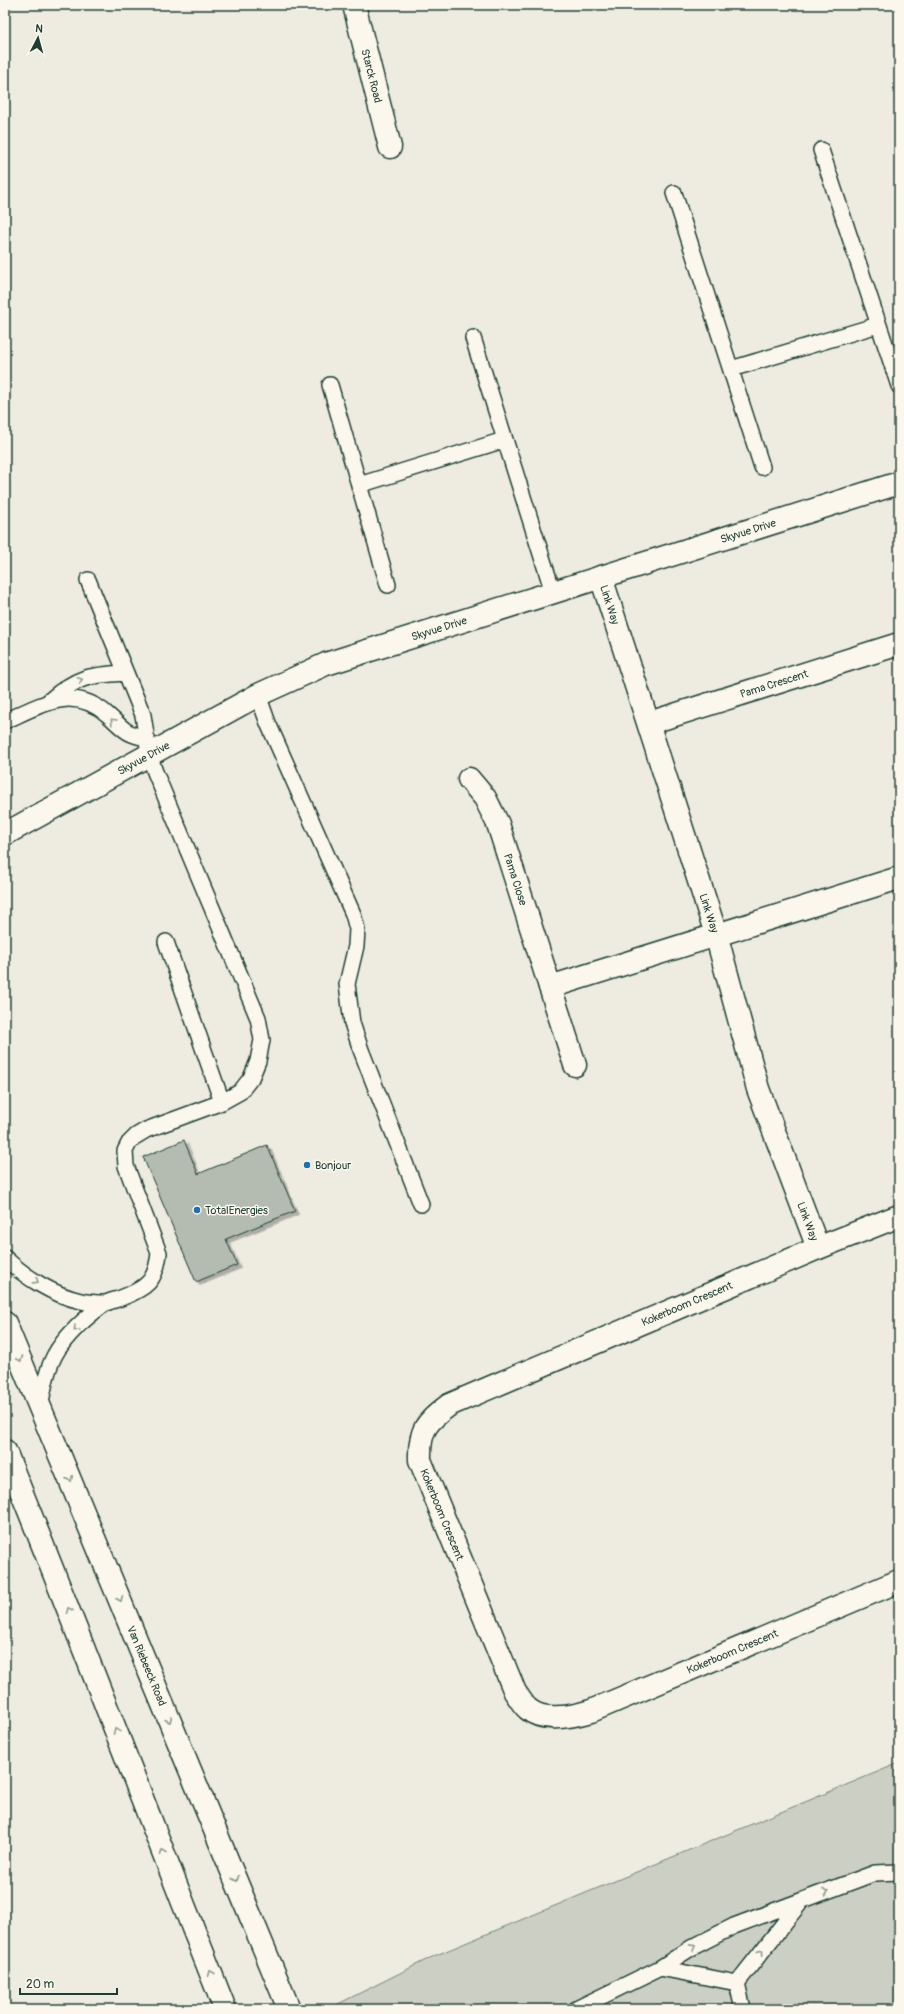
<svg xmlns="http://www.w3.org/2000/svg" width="904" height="2014" viewBox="0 0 904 2014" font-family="Pangolin,sans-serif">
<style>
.green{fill:#cbcfc4;stroke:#75867c}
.building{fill:#b4bbb0;stroke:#1f3d34;filter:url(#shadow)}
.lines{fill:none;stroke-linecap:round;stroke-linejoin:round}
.service-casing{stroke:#1f3d34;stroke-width:18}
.minor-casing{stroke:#1f3d34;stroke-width:25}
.primary-casing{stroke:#1f3d34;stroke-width:25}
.service{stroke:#fbf7ec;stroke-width:15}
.minor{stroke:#fbf7ec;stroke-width:22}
.primary{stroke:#fbf7ec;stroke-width:22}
.oneway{stroke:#8d9a90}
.poi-dot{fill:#1f6fb2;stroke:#fbf7ec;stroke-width:1.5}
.labels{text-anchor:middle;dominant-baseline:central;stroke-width:3;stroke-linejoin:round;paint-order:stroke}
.street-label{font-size:11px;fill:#1f3d34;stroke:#fbf7ec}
.poi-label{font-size:11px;fill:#1f3d34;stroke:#fbf7ec;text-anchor:start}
</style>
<defs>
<filter id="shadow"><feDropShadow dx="3.5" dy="3.5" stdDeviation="0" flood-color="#0004"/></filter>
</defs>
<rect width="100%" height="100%" fill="#eeece1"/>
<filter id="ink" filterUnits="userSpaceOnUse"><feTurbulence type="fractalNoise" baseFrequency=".025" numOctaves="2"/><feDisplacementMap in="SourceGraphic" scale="8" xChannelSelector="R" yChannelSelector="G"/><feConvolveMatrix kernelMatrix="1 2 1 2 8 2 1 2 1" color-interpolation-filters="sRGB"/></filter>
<g filter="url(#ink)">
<!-- green -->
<path class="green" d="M899,1763V2009H333L332,2007L434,1956Z"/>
<!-- building -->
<path class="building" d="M184,1140L198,1174L267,1145L295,1211L226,1239L237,1265L196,1282L143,1157Z"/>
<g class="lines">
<!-- service casing -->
<g class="service-casing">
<path id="service" d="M821,150L899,386
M674,193L762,467
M473,338L553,592
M731,369L878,325
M330,385L388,585
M359,485L504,440
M258,695L268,723L353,914L357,929L356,946L347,984L352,1023L361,1050L421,1204
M49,701C76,677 89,675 125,673
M5,721C41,705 73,684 108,715C123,728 126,735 147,738
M166,942L222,1102
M5,1258C25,1277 53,1295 81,1301C89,1303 98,1303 106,1303
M40,1407C43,1392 45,1377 51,1363C60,1340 84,1319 104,1304C109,1301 116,1300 121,1298C147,1288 156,1281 159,1253L126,1166L125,1151L129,1143L136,1136L146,1130L222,1102L240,1092L251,1078L258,1061L262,1040L258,1018L155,772L149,754L143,715L88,580
M660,1968L737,1983
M737,1983L800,1903
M737,1983L743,2009
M576,2009L660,1968L691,1948L734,1926L875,1873L899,1872"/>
</g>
<!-- minor casing -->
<g class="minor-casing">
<g id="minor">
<path id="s1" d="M354,5L390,147"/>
<path id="s2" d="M601,577L716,934L758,1089L818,1248"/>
<path id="s3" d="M649,723L899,644"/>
<path id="s4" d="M469,779L485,798L498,824L575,1065"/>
<path id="s5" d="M5,834L258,695L326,664L899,483"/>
<path d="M550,987L899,878"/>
<path id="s6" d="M899,1216L818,1248L449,1405C426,1422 419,1430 420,1460L515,1692C519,1697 523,1705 528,1709C544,1723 574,1716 591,1711L899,1581"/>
</g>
</g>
<!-- primary casing -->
<g class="primary-casing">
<g id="primary">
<path id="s7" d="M5,1323L289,2009"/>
<path d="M5,1451C80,1636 151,1823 225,2009"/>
</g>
</g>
<!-- service -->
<use href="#service" class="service"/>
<!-- minor -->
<use href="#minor" class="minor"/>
<!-- primary -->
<use href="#primary" class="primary"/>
</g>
<!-- one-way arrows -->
<defs><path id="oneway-chevron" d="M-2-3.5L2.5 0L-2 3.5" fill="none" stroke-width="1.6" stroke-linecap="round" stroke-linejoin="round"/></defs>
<g class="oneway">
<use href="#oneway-chevron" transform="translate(80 680) rotate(-20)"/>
<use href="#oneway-chevron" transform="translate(113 721) rotate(-133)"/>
<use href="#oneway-chevron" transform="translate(36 1281) rotate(32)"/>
<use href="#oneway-chevron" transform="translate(76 1329) rotate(134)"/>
<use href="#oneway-chevron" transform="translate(20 1359) rotate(68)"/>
<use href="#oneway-chevron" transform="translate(70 1479) rotate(67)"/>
<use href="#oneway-chevron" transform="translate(120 1599) rotate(67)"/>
<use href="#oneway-chevron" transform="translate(69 1610) rotate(-112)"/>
<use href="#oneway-chevron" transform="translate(169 1720) rotate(67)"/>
<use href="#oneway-chevron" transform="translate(116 1731) rotate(-111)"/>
<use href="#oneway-chevron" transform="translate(163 1852) rotate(-112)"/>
<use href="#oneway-chevron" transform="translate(236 1879) rotate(68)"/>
<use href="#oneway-chevron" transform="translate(826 1892) rotate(-22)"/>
<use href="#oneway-chevron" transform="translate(693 1947) rotate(-29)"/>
<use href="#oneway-chevron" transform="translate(761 1952) rotate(-52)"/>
<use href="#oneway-chevron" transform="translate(211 1973) rotate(-112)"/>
</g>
</g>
<!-- markers -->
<g class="poi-dot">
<circle cx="307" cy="1165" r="4"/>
<circle cx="197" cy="1210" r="4"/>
</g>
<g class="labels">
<!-- street labels -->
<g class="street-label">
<text stroke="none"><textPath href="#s1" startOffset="73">Starck Road</textPath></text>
<text stroke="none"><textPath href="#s5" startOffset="806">Skyvue Drive</textPath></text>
<text stroke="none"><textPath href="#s2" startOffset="29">Link Way</textPath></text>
<text stroke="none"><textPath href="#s5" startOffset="482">Skyvue Drive</textPath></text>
<text stroke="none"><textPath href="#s3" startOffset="131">Pama Crescent</textPath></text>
<text stroke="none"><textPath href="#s5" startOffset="158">Skyvue Drive</textPath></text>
<text stroke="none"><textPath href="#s4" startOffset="112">Pama Close</textPath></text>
<text stroke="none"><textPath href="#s2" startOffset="353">Link Way</textPath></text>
<text stroke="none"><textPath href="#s2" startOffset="677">Link Way</textPath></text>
<text transform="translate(687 1304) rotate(-23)">Kokerboom Crescent</text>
<text stroke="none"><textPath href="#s6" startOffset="613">Kokerboom Crescent</textPath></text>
<text stroke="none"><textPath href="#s6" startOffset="1045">Kokerboom Crescent</textPath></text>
<text stroke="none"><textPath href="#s7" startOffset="371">Van Riebeeck Road</textPath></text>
</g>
<!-- poi labels -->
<g class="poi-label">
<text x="315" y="1165">Bonjour</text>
<text x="205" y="1210">TotalEnergies</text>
</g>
</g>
<!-- margin -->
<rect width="904" height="2014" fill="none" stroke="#fbf7ec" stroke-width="20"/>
<rect x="10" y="10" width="884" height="1994" fill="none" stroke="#1f3d34" stroke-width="1.5" filter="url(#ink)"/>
<!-- north arrow -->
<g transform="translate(38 38) rotate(6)" stroke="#fbf7ec" stroke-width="3" paint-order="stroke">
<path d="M0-3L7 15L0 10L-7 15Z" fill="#1f3d34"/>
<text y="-6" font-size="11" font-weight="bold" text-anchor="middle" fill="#1f3d34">N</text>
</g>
<!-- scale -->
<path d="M20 1988v6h97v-6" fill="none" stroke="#1f3d34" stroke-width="2"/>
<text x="26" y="1988" font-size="12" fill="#1f3d34" stroke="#fbf7ec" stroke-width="3" paint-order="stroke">20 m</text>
</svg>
